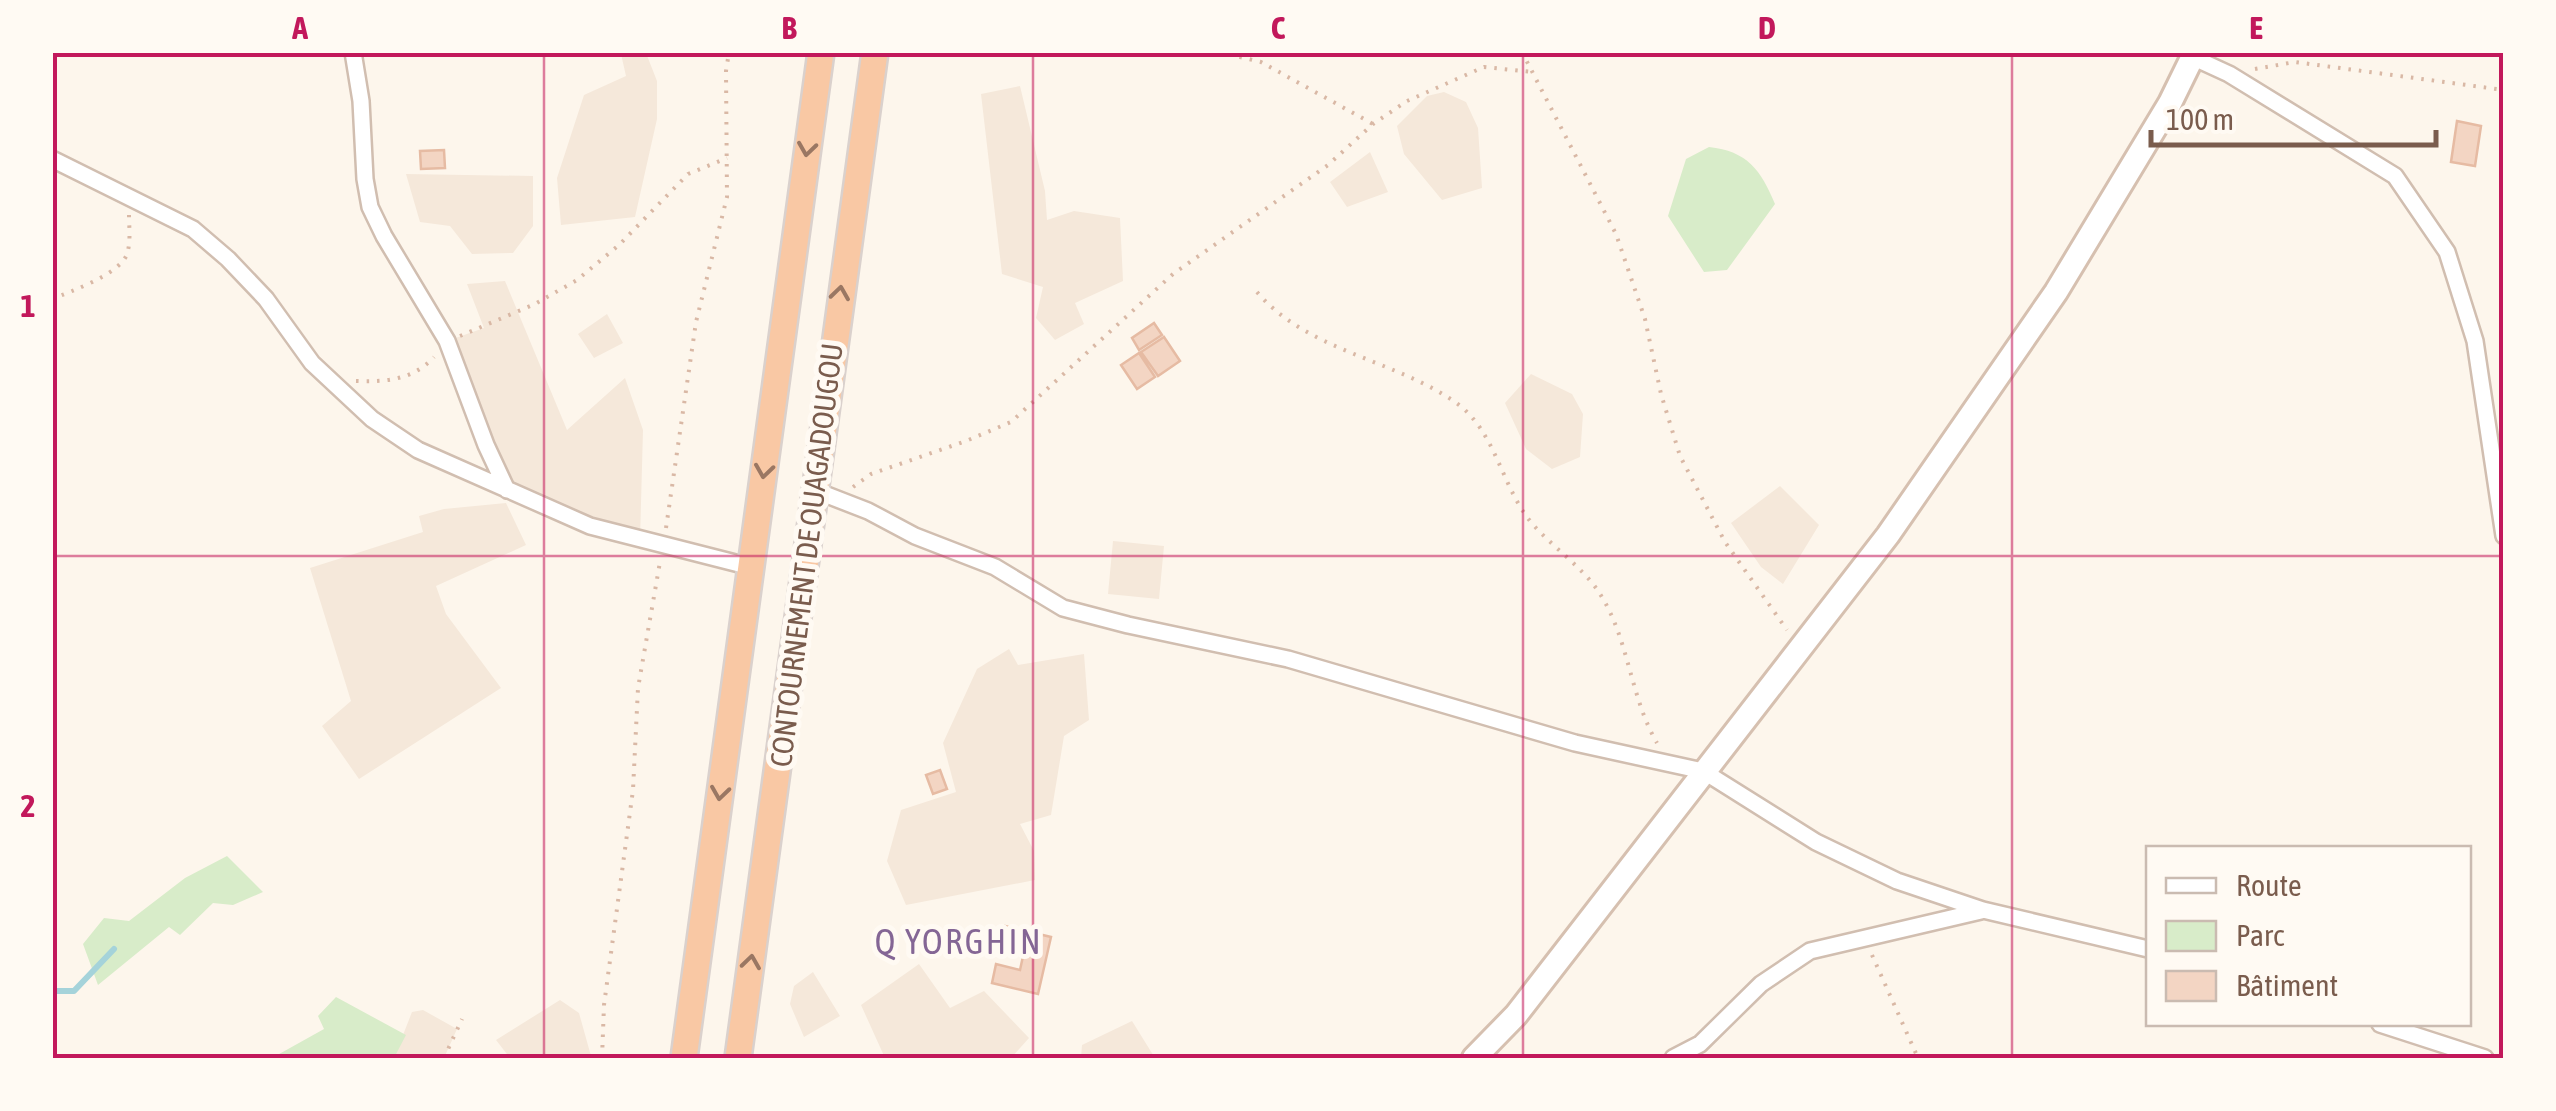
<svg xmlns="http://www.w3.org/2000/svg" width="2556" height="1111" viewBox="0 0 2556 1111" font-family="'Asap Condensed',sans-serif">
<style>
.residential{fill:#f5e8da}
.green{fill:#d8ecc9}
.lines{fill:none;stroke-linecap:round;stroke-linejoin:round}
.stream{stroke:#a5d3da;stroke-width:6}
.building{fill:#f3d5c3;stroke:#e6bba3;stroke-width:2.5}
.minor-casing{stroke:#d1beb0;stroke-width:20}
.secondary-casing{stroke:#d6c0b0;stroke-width:28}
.trunk-casing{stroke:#dad1cd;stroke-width:30}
.path{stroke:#d9b8a5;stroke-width:4;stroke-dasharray:2.5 8;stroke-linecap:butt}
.minor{stroke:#fff;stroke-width:15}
.secondary{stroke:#fff;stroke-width:22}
.trunk{stroke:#f9c8a4;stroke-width:25}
.oneway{stroke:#9a7763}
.grid{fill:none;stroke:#c2185b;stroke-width:2.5;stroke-opacity:0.55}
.labels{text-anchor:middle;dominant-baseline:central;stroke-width:10;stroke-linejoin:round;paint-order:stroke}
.street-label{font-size:30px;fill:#7a5c4d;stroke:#fffaf3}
.quarter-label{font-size:35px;letter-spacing:2.5px;fill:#846695;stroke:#fffaf3}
.neatline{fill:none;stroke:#c2185b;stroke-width:4}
.grid-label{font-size:32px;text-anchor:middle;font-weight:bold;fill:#c2185b}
</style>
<rect width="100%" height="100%" fill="#fdf6ec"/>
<!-- residential -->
<path class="residential" d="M626,52L646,53L657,81V119L635,217L561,225L557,178L584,95L626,76L621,54Z
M1020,86L1045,191L1047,220L1074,211L1120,218L1123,281L1075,303L1084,324L1055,340L1036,318L1043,287L1002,274L981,94Z
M1444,92L1466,102L1478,128L1482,188L1442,200L1404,154L1397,126L1427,96Z
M1370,152L1388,192L1347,207L1330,182Z
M406,174L533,176V226L513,253L472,254L450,226L420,222Z
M505,281L567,430L625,378L643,430L640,540L507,490L447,341L484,328L467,284Z
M607,314L623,343L594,358L578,334Z
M1531,374L1572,394L1583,414L1580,457L1552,469L1526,449L1505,403Z
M1780,486L1819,525L1783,584L1761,567L1731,523Z
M506,503L526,545L436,586L446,614L501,688L359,779L322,726L351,701L310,568L423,532L419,516L444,509Z
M1113,541L1164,546L1159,599L1108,594Z
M1009,649L1018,665L1084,654L1089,720L1064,736L1051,815L1020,824L1034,851L1035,880L906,905L887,861L901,810L956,792L943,743L977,669Z
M919,964L950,1008L984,991L1029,1038L1011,1058H885L861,1005Z
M813,972L840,1016L804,1037L790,1004L794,986Z
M560,1000L579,1013L591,1056L510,1058L496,1040Z
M423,1010L457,1029L444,1058H394L412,1012Z
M1132,1021L1155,1058H1081L1082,1045Z"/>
<!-- green -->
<path class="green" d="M1709,147C1747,151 1761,170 1775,204L1727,270L1704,272L1668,216L1686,159Z
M227,856L263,892L233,905L213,903L180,935L169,927L98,985L83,944L104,918L129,921L185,878Z
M336,997L406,1035L394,1058H272L324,1029L318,1016Z"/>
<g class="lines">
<!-- stream -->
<path class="stream" d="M52,991H74L114,949"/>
</g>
<!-- building -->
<path class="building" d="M2457,121L2481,126L2475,166L2451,162Z
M444,150L445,168L421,169L420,151Z
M1154,323L1162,335L1139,350L1132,338Z
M1164,337L1180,361L1158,376L1141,352Z
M1139,353L1155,377L1137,389L1121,365Z
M940,770L947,789L933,794L926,775Z
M1005,926L1051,937L1038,994L992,983L996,964L1020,970L1025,947L1001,942Z"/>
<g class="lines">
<!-- minor casing -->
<g class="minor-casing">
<path id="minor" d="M353,52L361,101L365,179L370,207L384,236L447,341L486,445L507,490
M2192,57L2229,74L2395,176L2447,252L2475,341L2504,536
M52,159L193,229L228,259L266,299L312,363L372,419L418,450L590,526L751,567
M814,490L868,511L915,536L995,567L1063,608L1128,625L1288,659L1575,743L1703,771L1816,842L1897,881L1983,910L2148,949
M2380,1024L2485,1058
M1673,1058L1700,1044L1761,984L1810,951L1981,911"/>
</g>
<!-- secondary casing -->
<g class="secondary-casing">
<path id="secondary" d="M1474,1058L1516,1015L1888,535L2056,292L2170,103L2195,52"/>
</g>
<!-- trunk casing -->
<g class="trunk-casing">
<path id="trunk" d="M684,1058L821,52
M738,1058L875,52"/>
</g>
<!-- path -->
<path class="path" d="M1219,52L1261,62L1373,124
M1522,52L1616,234L1645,319L1661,394L1680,456L1725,542L1787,630
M2255,69L2295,62L2504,90
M1257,292C1307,351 1393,359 1455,402C1494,429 1500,480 1527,517C1547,544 1583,566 1600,594C1629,639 1630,697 1657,743
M52,299C72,291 120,274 127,254C131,242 129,227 129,214
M460,336L535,304L577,280L619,245L688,174L727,158
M356,381C386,382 413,380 434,357
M853,487L871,474L966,441L1011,422L1173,274L1328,165L1373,124L1407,101L1484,67L1532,72
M666,528L696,322L727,197L726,71L729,52
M1872,955L1918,1058
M444,1058L462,1019
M602,1058L604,1005L633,790L638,688L660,562"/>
<!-- minor -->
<use href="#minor" class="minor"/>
<!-- secondary -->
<use href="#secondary" class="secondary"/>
<!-- trunk -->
<use href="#trunk" class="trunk"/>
</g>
<!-- one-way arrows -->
<defs><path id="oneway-chevron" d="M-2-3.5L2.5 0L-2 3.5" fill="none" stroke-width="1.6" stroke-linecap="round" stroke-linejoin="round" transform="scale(2.5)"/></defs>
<g class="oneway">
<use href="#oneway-chevron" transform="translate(807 149) rotate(98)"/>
<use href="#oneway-chevron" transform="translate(840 293) rotate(-82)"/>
<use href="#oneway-chevron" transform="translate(764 471) rotate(98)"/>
<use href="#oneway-chevron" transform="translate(720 793) rotate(98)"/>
<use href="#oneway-chevron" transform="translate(751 962) rotate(-82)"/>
</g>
<!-- grid -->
<path class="grid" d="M544,52V1058M1033,52V1058M1523,52V1058M2012,52V1058M52,556H2504"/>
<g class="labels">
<!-- street labels -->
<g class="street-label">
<text transform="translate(806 555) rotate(-83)">CONTOURNEMENT DE OUAGADOUGOU</text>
</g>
<!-- quarter labels -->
<g class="quarter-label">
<text x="959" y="941">Q YORGHIN</text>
</g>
</g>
<!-- border -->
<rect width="2556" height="1111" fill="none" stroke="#fffaf3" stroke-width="110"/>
<!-- legend -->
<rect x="2146" y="846" width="325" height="180" fill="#fffaf3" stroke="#cabbb1" stroke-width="2.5"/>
<rect x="2166" y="878" width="50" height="15" fill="#ffffff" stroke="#cabbb1" stroke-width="2.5"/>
<text x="2236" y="896" font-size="30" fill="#7a5c4d">Route</text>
<rect x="2166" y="921" width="50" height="30" fill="#d8ecc9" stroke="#cabbb1" stroke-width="2.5"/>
<text x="2236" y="946" font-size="30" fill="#7a5c4d">Parc</text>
<rect x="2166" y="971" width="50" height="30" fill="#f3d5c3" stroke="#cabbb1" stroke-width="2.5"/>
<text x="2236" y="996" font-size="30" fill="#7a5c4d">Bâtiment</text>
<!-- scale -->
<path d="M2151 130v15h285v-15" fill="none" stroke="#7a5c4d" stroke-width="5"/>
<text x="2166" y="130" font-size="30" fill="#7a5c4d" stroke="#fffaf3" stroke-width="8" paint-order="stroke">100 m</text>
<rect x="55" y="55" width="2446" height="1001" class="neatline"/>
<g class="grid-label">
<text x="300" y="39">A</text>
<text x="789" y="39">B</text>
<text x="1278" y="39">C</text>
<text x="1767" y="39">D</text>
<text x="2256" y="39">E</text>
<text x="28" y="317">1</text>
<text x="28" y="817">2</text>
</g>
</svg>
